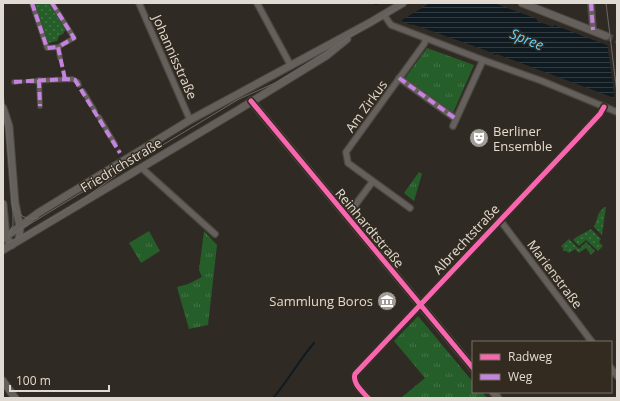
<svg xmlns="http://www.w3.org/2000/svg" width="620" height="401" viewBox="0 0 620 401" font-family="'Open Sans',sans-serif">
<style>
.grass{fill:url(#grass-dots)}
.park{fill:url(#park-tufts)}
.water{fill:url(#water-rules)}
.pier{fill:#2f2a24}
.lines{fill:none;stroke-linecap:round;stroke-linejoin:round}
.stream{stroke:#0f1b21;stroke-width:2}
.pedestrian-tunnel{stroke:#4a443e;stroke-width:4;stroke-dasharray:4 2;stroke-linecap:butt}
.tertiary-tunnel{stroke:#4a443e;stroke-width:7;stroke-dasharray:7 3.5;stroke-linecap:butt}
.pedestrian-casing{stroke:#4b4741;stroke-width:6}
.minor-casing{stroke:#4b4741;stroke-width:8}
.tertiary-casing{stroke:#4b4741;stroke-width:9}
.secondary-casing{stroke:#4b4741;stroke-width:9}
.pedestrian{stroke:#65605b;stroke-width:4}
.minor{stroke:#65605b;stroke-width:5.5}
.tertiary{stroke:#65605b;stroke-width:7}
.secondary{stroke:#65605b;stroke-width:7}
.tram{stroke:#6b6864;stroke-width:1}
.quiet{stroke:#c483df;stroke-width:4;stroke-dasharray:8 4;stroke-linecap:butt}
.cycleway-casing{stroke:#332b1f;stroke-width:8}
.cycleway{stroke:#f766af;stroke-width:5}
.labels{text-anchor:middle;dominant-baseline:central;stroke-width:3;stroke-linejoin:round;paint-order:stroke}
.street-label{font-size:13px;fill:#e0dad3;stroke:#332b1f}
.poi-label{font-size:13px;fill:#e0dad3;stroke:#332b1f;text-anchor:start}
.water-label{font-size:14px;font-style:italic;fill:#61d2fe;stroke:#332b1f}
</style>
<defs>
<pattern id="grass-dots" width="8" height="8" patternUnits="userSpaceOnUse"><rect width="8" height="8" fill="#265e2a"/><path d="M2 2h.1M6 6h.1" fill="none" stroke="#457448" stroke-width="1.8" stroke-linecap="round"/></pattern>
<pattern id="park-tufts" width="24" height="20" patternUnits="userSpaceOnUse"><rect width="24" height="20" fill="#265e2a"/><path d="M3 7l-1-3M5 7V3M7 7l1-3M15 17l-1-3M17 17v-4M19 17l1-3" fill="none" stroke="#457448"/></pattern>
<pattern id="water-rules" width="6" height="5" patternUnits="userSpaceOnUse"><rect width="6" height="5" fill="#0f1b21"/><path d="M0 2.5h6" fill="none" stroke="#323c40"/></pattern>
</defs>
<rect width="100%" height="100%" fill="#2f2a24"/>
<!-- grass -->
<path class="grass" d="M34,3H49L66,29L63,34L59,36L57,41L48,43Z
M604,207H606L602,235L594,227L599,213Z
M591,229L601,239L599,242L603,246L598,251L586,240L579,246L573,240C578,235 585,233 591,229Z
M569,239L579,249L586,242L595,251L591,255L586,248L579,253L575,249L569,253L566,251H563V248L561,246Z"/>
<!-- park -->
<path class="park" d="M427,48L474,65L453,113L405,78Z
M419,172L422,174L414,201L404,193Z
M149,231L160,251L141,263L129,243Z
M204,231L217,245L208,325L189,329L177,287L188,284L202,277L199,270Z
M418,316L473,382V392H482L487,398H401L425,378L394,341Z"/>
<!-- water -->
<path class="water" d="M372,3H494L537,19V21L553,27L554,25L617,49V99L497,54L494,55L493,53L412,24L411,25L402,21Z"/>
<!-- pier -->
<path class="pier" d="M380,3H430L399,22L373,7Z
M607,43L617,46V101L615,100Z"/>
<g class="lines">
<!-- stream -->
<path class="stream" d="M273,398C288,381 299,360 314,343"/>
<!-- pedestrian-tunnel -->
<path class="pedestrian-tunnel" d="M60,58L64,73
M16,82L32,81
M115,144L120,153"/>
<!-- tertiary-tunnel -->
<path class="tertiary-tunnel" d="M606,36L617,40"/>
<!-- pedestrian casing -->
<g class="pedestrian-casing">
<path id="pedestrian" d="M32,3L47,48L58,47
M52,3L74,38L58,47L60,58
M39,80L40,106
M32,81L73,79L78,82L79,85
M14,82H16
M83,91L95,111
M99,117L115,144"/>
</g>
<!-- minor casing -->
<g class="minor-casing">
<path id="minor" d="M139,3L190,120
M257,3L291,66
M591,3L593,30
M384,15L391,25L483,60L542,81L617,112
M399,78L456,119
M453,126L483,60
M142,167L145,171L215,234
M410,208L348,163L346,152L424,44L426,39
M346,215L356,204L373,181
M500,220L592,342
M611,368L617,376
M368,398C362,391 352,383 355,374L576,140L600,114L604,107"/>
</g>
<!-- tertiary casing -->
<g class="tertiary-casing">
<path id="tertiary" d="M522,3L606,36
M251,101L473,368
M3,108L9,126L15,203L20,227L19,240
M3,204L6,237L12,245
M493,392L498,398"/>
</g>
<!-- secondary casing -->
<g class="secondary-casing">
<path id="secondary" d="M3,239L38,213L190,120L371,22L403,3
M3,250L238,110L326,56L347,39
M3,381L15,398"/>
</g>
<!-- pedestrian -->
<use href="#pedestrian" class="pedestrian"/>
<!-- minor -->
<use href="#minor" class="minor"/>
<!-- tertiary -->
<use href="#tertiary" class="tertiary"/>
<!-- secondary -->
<use href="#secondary" class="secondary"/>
<!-- tram -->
<path class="tram" d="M606,3L617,93
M3,90L13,213V225L8,238
M12,204C17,215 27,221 38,218
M15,233L99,182
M3,245L29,232L85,198L131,164L239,99L275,83L406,3"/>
<!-- quiet -->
<path class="quiet" d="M32,3L47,48L58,47
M52,3L74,38L58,47L65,79
M591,3L593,30
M399,78L456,119
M39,80L40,106
M14,82L65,79L75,80L120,153"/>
<!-- cycleway casing -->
<g class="cycleway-casing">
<path id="cycleway" d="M251,101L473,368
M368,398C362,391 352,383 355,374L576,140L600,114L604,107"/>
</g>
<!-- cycleway -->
<use href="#cycleway" class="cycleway"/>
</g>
<!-- icons -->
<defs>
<g id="theatre-disc" transform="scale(1)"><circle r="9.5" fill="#a29c96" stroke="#332b1f"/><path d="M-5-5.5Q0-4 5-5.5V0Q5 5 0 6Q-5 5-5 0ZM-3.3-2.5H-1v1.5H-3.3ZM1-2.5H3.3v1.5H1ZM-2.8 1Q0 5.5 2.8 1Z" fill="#fff"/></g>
<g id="museum-disc" transform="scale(1)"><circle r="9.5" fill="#a29c96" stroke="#332b1f"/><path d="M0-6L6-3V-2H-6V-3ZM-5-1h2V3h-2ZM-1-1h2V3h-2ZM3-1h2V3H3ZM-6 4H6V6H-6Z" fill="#fff"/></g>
</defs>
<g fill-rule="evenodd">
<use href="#theatre-disc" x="479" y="138"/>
<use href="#museum-disc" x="387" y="301"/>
</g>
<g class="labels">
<!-- street labels -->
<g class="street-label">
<text transform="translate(175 57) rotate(66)">Johannisstraße</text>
<text transform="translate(366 106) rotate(-54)">Am Zirkus</text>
<text transform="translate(121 165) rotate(-31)">Friedrichstraße</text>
<text transform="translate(370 228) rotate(50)">Reinhardtstraße</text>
<text transform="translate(466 239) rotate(-47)">Albrechtstraße</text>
<text transform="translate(555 274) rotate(53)">Marienstraße</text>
</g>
<!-- poi labels -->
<g class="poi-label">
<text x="493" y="131">Berliner<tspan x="493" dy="15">Ensemble</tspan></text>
<text x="373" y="301" text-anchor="end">Sammlung Boros</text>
</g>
<!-- water labels -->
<g class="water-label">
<text transform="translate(527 39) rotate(22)">Spree</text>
</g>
</g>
<!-- border -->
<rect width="620" height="401" fill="none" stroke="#e0dad3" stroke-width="8"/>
<!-- legend -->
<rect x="472" y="341" width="140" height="52" fill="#332b1f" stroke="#787167"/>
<rect x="480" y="354" width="20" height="6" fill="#f766af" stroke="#787167"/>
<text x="508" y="361" font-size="12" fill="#e0dad3">Radweg</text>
<rect x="480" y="374" width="20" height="6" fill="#c483df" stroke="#787167"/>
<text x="508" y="381" font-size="12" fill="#e0dad3">Weg</text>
<!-- scale -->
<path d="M10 385v6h99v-6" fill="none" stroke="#e0dad3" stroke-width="2"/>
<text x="16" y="385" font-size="12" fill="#e0dad3" stroke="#332b1f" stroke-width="3" paint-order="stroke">100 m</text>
</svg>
